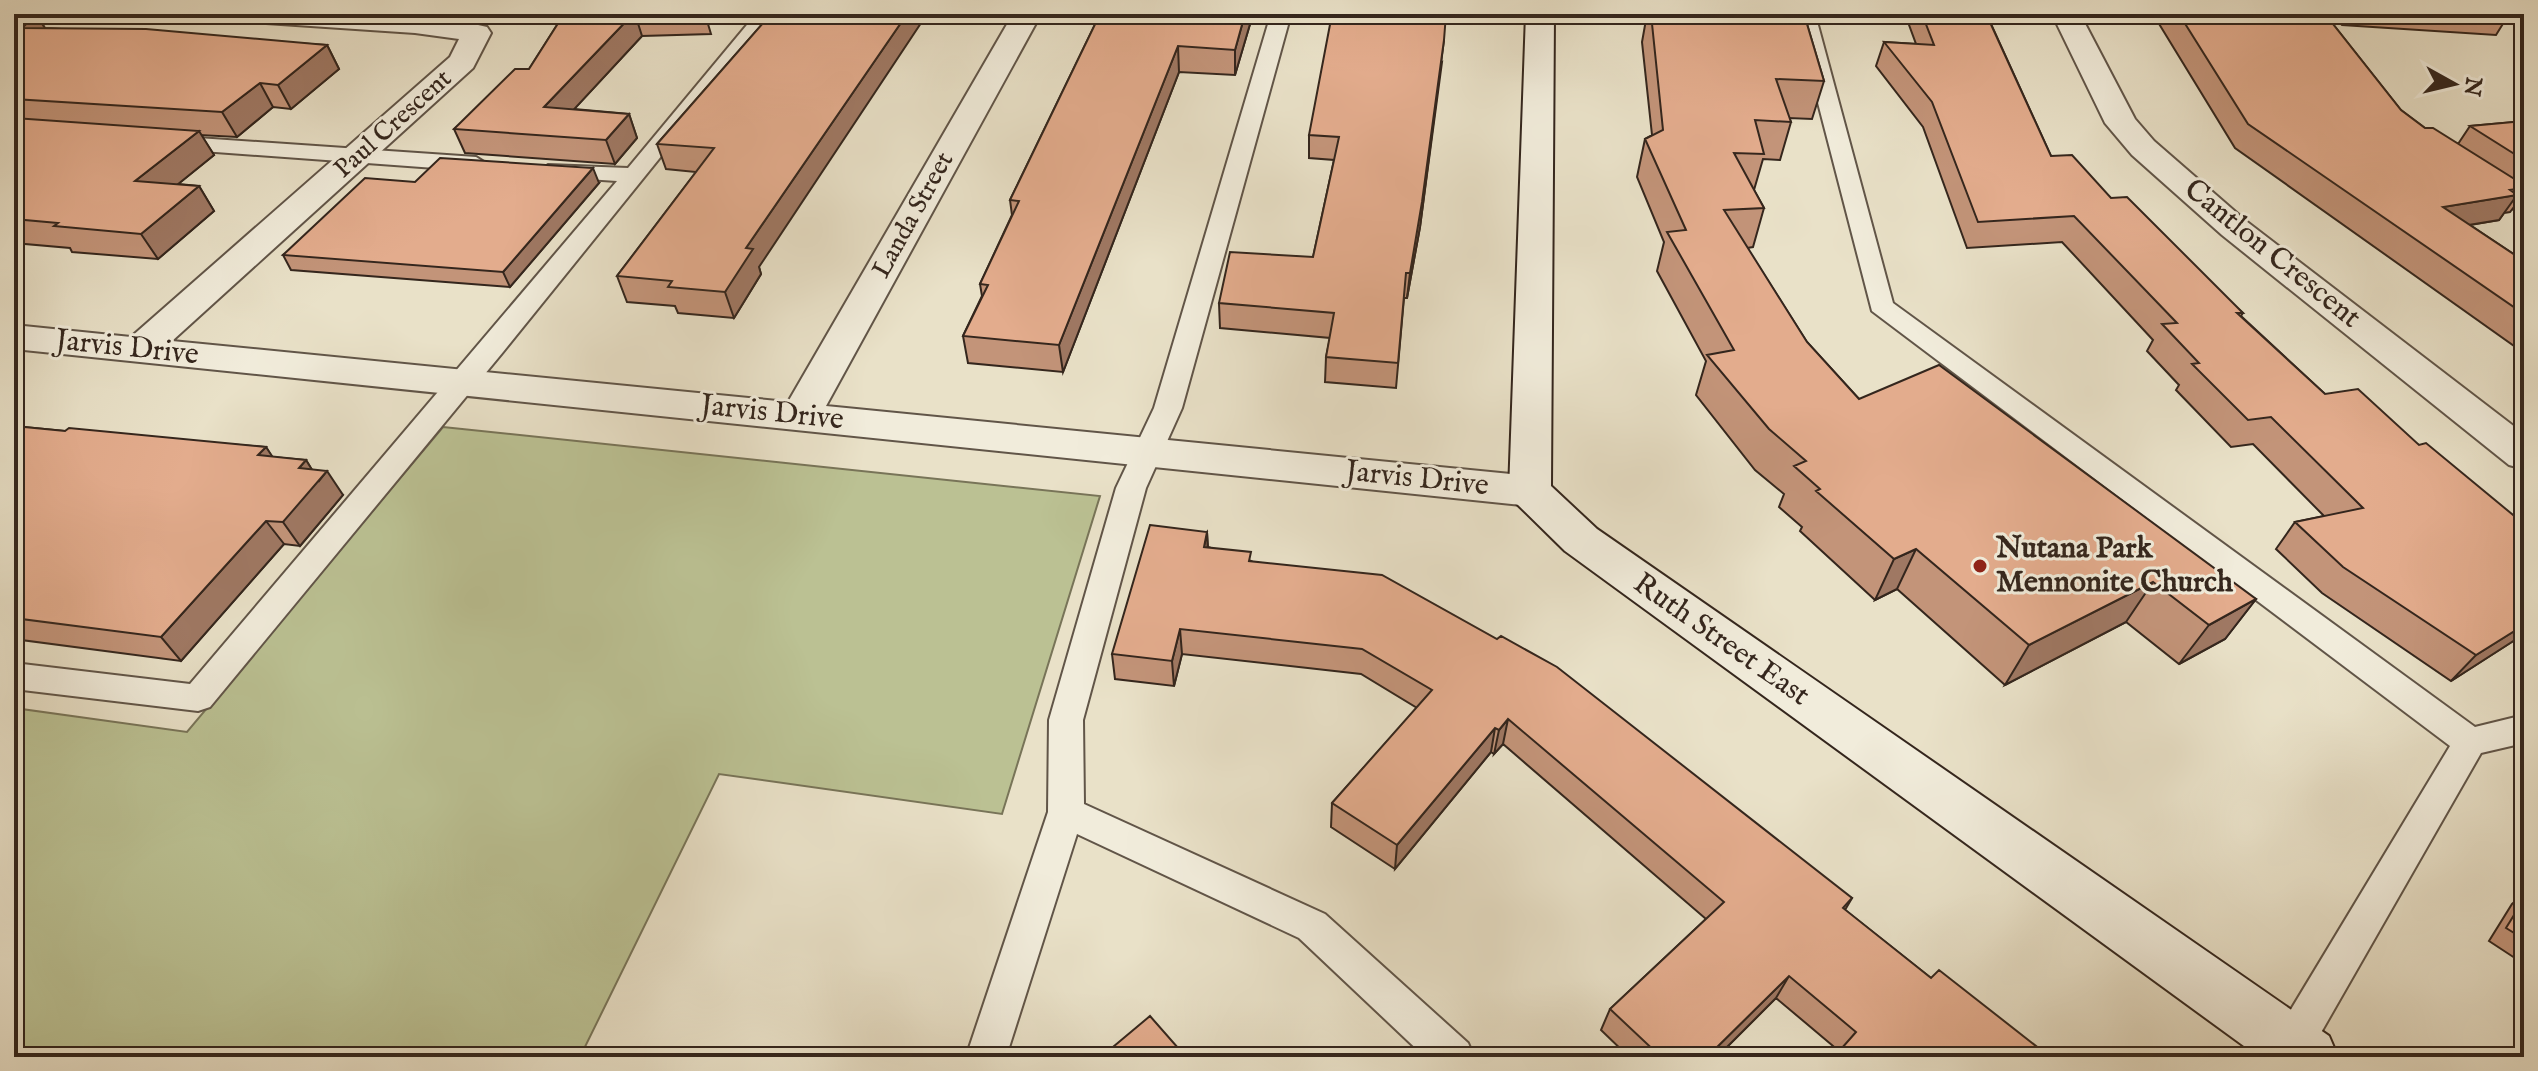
<svg xmlns="http://www.w3.org/2000/svg" width="2538" height="1071" viewBox="0 0 2538 1071" font-family="'IM FELL English',serif">
<style>
.green{fill:#bbc193;stroke:#787458;stroke-width:2}
.lines{fill:none;stroke-linecap:round;stroke-linejoin:round}
.lane-casing{stroke:#615548;stroke-width:4}
.street-casing{stroke:#615548;stroke-width:4}
.secondary-casing{stroke:#34261d;stroke-width:4}
.lane{fill:#f1ecdb;fill-rule:evenodd}
.street{fill:#f1ecdb;fill-rule:evenodd}
.secondary{fill:#f1ecdb;fill-rule:evenodd}
.wall{fill:#c39479;stroke:#34261d;stroke-width:2}
.shaded-wall{fill:#9f7863;stroke:#34261d;stroke-width:2}
.building{fill:#e3ac8d;stroke:#34261d;stroke-width:2}
.poi-dot{fill:#8f2418;stroke:#f1ecdb;stroke-width:3}
.labels{text-anchor:middle;dominant-baseline:central;stroke-width:6;stroke-linejoin:round;paint-order:stroke}
.far-street-label{font-size:26px;fill:#34261d;stroke:#f1ecdb}
.street-label{font-size:30px;fill:#34261d;stroke:#f1ecdb}
.poi-label{font-size:30px;font-weight:bold;fill:#34261d;stroke:#f1ecdb;text-anchor:start}
</style>
<rect width="100%" height="100%" fill="#e9e1c8"/>
<filter id="stains"><feTurbulence type="fractalNoise" baseFrequency=".0025" numOctaves="4"/><feColorMatrix values="0 0 0 0 .2 0 0 0 0 .09 0 0 0 0 .02 0 0 0 .5 -.17"/></filter>
<radialGradient id="worn" r=".72"><stop offset=".6" stop-color="#630" stop-opacity="0"/><stop offset="1" stop-color="#630" stop-opacity=".3"/></radialGradient>
<!-- green -->
<path class="green" d="M443,427L1100,496L1002,814L719,774L580,1057H14V708L187,732Z"/>
<g class="lines">
<!-- lane casing -->
<g class="lane-casing">
<path id="lane" d="M756,14H776L503,352L210,707L198,711L14,689V663L190,684L617,181L556,177L548,175L545,170L548,165L628,168Z
M1271,14H1291L1182,408L1146,488L1083,720L1084,804L1325,914L1468,1043L1474,1057H1425L1299,938L1077,834L1006,1057H966L1048,812L1049,720L1116,488L1154,408Z
M1795,14H1815L1893,303L2475,727L2524,715V743L2481,753L2307,1057H2277L2272,1045L2278,1031L2450,746L1872,311Z
M169,136L476,157L487,164L476,171L161,148L158,143Z
M2484,175L2524,198V215L2476,187L2473,182L2476,177Z"/>
</g>
<!-- street casing -->
<g class="street-casing">
<path id="street" d="M252,14C330,14 411,8 487,27L491,33L473,68L172,341L788,402L1013,14H1041L826,406L1530,476L1545,480L1551,491L1545,502L1530,506L14,349V325L131,337L450,57L459,39L415,33L266,23L256,20Z
M2052,14H2080L2135,119L2154,141L2246,221L2524,434V469L2509,465L2222,235L2132,155L2105,123Z"/>
</g>
<!-- secondary casing -->
<g class="secondary-casing">
<path id="secondary" d="M1526,14H1554L1551,486L1597,529L2329,1036L2338,1057H2259L1565,551L1515,502L1509,491Z"/>
</g>
<!-- lane -->
<use href="#lane" class="lane"/>
<!-- street -->
<use href="#street" class="street"/>
<!-- secondary -->
<use href="#secondary" class="secondary"/>
</g>
<!-- wall -->
<path class="wall" d="M36,14L45,28L327,45L339,69L291,109L273,107L237,137L201,135L214,155L178,184L199,186L214,211L158,259L72,252L70,248L14,243V16Z
M564,14H705L711,34L642,36L574,109L629,114L637,138L615,164L465,153L454,129L529,69Z
M771,14L759,267L761,274L734,318L678,313L675,306L627,302L617,276L696,172L666,169L657,144Z
M1100,14H1253L1235,75L1179,72L1063,372L968,363L963,336L982,296L980,284L1012,215L1010,200Z
M1647,14H1804L1824,81L1812,119L1789,118L1791,122L1780,160L1763,159L1754,190L1764,208L1753,247L1747,248L1807,342L1859,399L2256,599L2225,639L2179,664L2126,622L2005,685L1897,589L1875,600L1800,531L1802,527L1779,507L1784,494L1755,470L1696,395L1706,361L1657,271L1664,242L1637,177L1645,139L1652,135L1642,42Z
M1905,14H1992L1994,18L1991,24L2051,156L2111,198L2243,313L2241,316L2325,394L2419,445L2524,524V644L2518,638L2451,681L2322,593L2276,549L2295,522L2324,516L2253,444L2231,447L2176,390L2179,385L2147,351L2153,340L2062,242L1967,248L1923,127L1876,66L1884,42L1916,44Z
M2153,14H2325L2401,110L2425,128L2458,144L2470,126L2524,121V194L2510,212L2504,213L2499,220L2470,225L2524,261V353L2235,148Z
M2331,14H2509L2496,35L2342,25Z
M1442,62L1420,227L1407,298H1404L1396,388L1325,382L1326,357L1330,338L1220,328L1219,303L1313,257L1334,160L1309,158V135Z
M415,182L599,183L510,287L291,270L283,255Z
M14,426L65,431L266,447L272,457L306,460L312,470L343,495L300,546L284,544L181,661L14,639Z
M1207,532L1208,547L1251,561L1852,898L1845,910L1931,978L2050,1057L1839,1051L1776,998L1717,1057H1629L1601,1030L1610,1009L1706,919L1503,744L1494,754L1491,752L1395,869L1331,827L1332,803L1417,708L1361,674L1182,654L1174,686L1115,679L1112,654Z
M2524,894V964L2489,941L2512,904Z"/>
<!-- shaded-wall -->
<path class="shaded-wall" d="M36,14L51,38L22,28Z
M633,14H635L642,36L554,131L544,107Z
M907,14H927L759,267L761,274L734,318L725,292L746,248Z
M1245,14H1253L1235,75V50Z
M1444,40L1420,227L1407,298L1410,273Z
M327,45L339,69L291,109L278,85Z
M1178,46L1179,72L1063,372L1059,345Z
M260,83L273,107L237,137L222,112Z
M629,114L637,138L615,164L606,140Z
M199,131L214,155L151,206L135,181Z
M593,168L599,183L510,287L503,272Z
M199,186L214,211L158,259L141,234Z
M2517,195L2499,220L2426,232L2443,207Z
M266,447L282,471L258,455Z
M306,460L319,481L327,471L343,495L300,546L283,522L299,468Z
M266,521L284,544L181,661L161,637Z
M1207,532L1208,557L1204,547Z
M1916,549L1897,589L1875,600L1894,559Z
M2153,582L2126,622L2005,685L2029,645Z
M2256,599L2225,639L2179,664L2209,625Z
M2524,625V632L2518,638L2451,681L2476,655Z
M1180,629L1182,654L1174,686L1172,661Z
M1508,719L1503,744L1494,754L1499,730Z
M1495,728L1491,752L1395,869L1397,845Z
M1789,976L1776,998L1717,1057H1707Z"/>
<!-- building -->
<path class="building" d="M36,14L22,28L146,29L327,45L278,85L260,83L222,112L14,99V16Z
M564,14H633L544,107L629,114L606,140L454,129L515,69H529Z
M771,14H907L746,248L753,249L725,292L668,287L672,281L617,276L714,148L657,144Z
M1100,14H1245L1235,50L1178,46L1059,345L963,336L988,285L980,284L1019,201L1010,200Z
M1332,14H1446L1444,40L1422,202L1410,273H1406L1398,363L1326,357L1334,313L1219,303L1230,252L1313,257L1339,137L1309,135Z
M1651,14H1804L1824,81L1776,79L1791,122L1755,120L1764,154L1734,153L1764,208L1724,210L1807,342L1859,399L1939,365L2256,599L2209,625L2153,582L2029,645L1916,549L1894,559L1816,491L1820,489L1794,466L1806,461L1769,429L1707,355L1734,350L1667,232L1686,230L1645,139L1663,130Z
M1922,14H1992L1994,18H1988L2051,156L2072,155L2111,198L2127,197L2243,313H2237L2325,394L2358,389L2419,445L2426,443L2524,524V625L2476,655L2343,567L2295,522L2363,508L2271,417L2248,420L2192,364L2199,363L2162,324L2177,323L2074,216L1978,222L1932,102L1884,42L1934,45Z
M2179,14H2325L2401,110L2425,128H2433L2524,185V188L2510,190L2517,195L2443,207L2524,261V314L2248,124Z
M14,118L199,131L135,181L199,186L141,234L54,226L58,223L14,219Z
M2524,121V160L2470,126Z
M440,158L593,168L503,272L283,255L365,178L415,182Z
M14,426L65,431L69,428L266,447L258,455L306,460L299,468L327,471L283,522L266,521L161,637L14,618Z
M1150,525L1207,532L1204,547L1251,552L1249,561L1382,575L1497,639L1501,636L1557,667L1852,898L1843,908L1931,978L1939,970L2050,1057H1834L1856,1032L1789,976L1707,1057H1661L1610,1009L1724,902L1508,719L1499,730L1495,728L1397,845L1332,803L1432,690L1362,649L1180,629L1172,661L1112,654Z
M2524,899V939L2506,928Z
M1150,1016L1186,1057H1101Z"/>
<!-- markers -->
<circle class="poi-dot" cx="1980" cy="566" r="8"/>
<g class="labels">
<!-- far-street labels -->
<g class="far-street-label">
<text transform="translate(393 124) rotate(-42)">Paul Crescent</text>
<text transform="translate(913 215) rotate(-61)">Landa Street</text>
</g>
<!-- street labels -->
<g class="street-label">
<text transform="translate(2272 254) rotate(39)">Cantlon Crescent</text>
<text transform="translate(127 348) rotate(6)">Jarvis Drive</text>
<text transform="translate(772 413) rotate(6)">Jarvis Drive</text>
<text transform="translate(1417 479) rotate(6)">Jarvis Drive</text>
<text transform="translate(1721 640) rotate(35)">Ruth Street East</text>
</g>
<!-- poi labels -->
<g class="poi-label">
<text x="1996" y="549">Nutana Park<tspan x="1996" dy="34">Mennonite Church</tspan></text>
</g>
</g>
<!-- margin -->
<rect width="2538" height="1071" fill="none" stroke="#e9e1c8" stroke-width="48"/>
<rect x="16" y="16" width="2506" height="1039" fill="none" stroke="#34261d" stroke-width="4"/>
<rect x="24" y="24" width="2490" height="1023" fill="none" stroke="#34261d" stroke-width="2"/>
<!-- north arrow -->
<g transform="translate(2454 84) rotate(98)" stroke="#f1ecdb" stroke-width="6" paint-order="stroke">
<path d="M0-6L14 30L0 20L-14 30Z" fill="#34261d"/>
<text y="-12" font-size="22" font-weight="bold" text-anchor="middle" fill="#34261d">N</text>
</g>
<rect width="100%" height="100%" filter="url(#stains)"/>
<rect width="100%" height="100%" fill="url(#worn)"/>
</svg>
